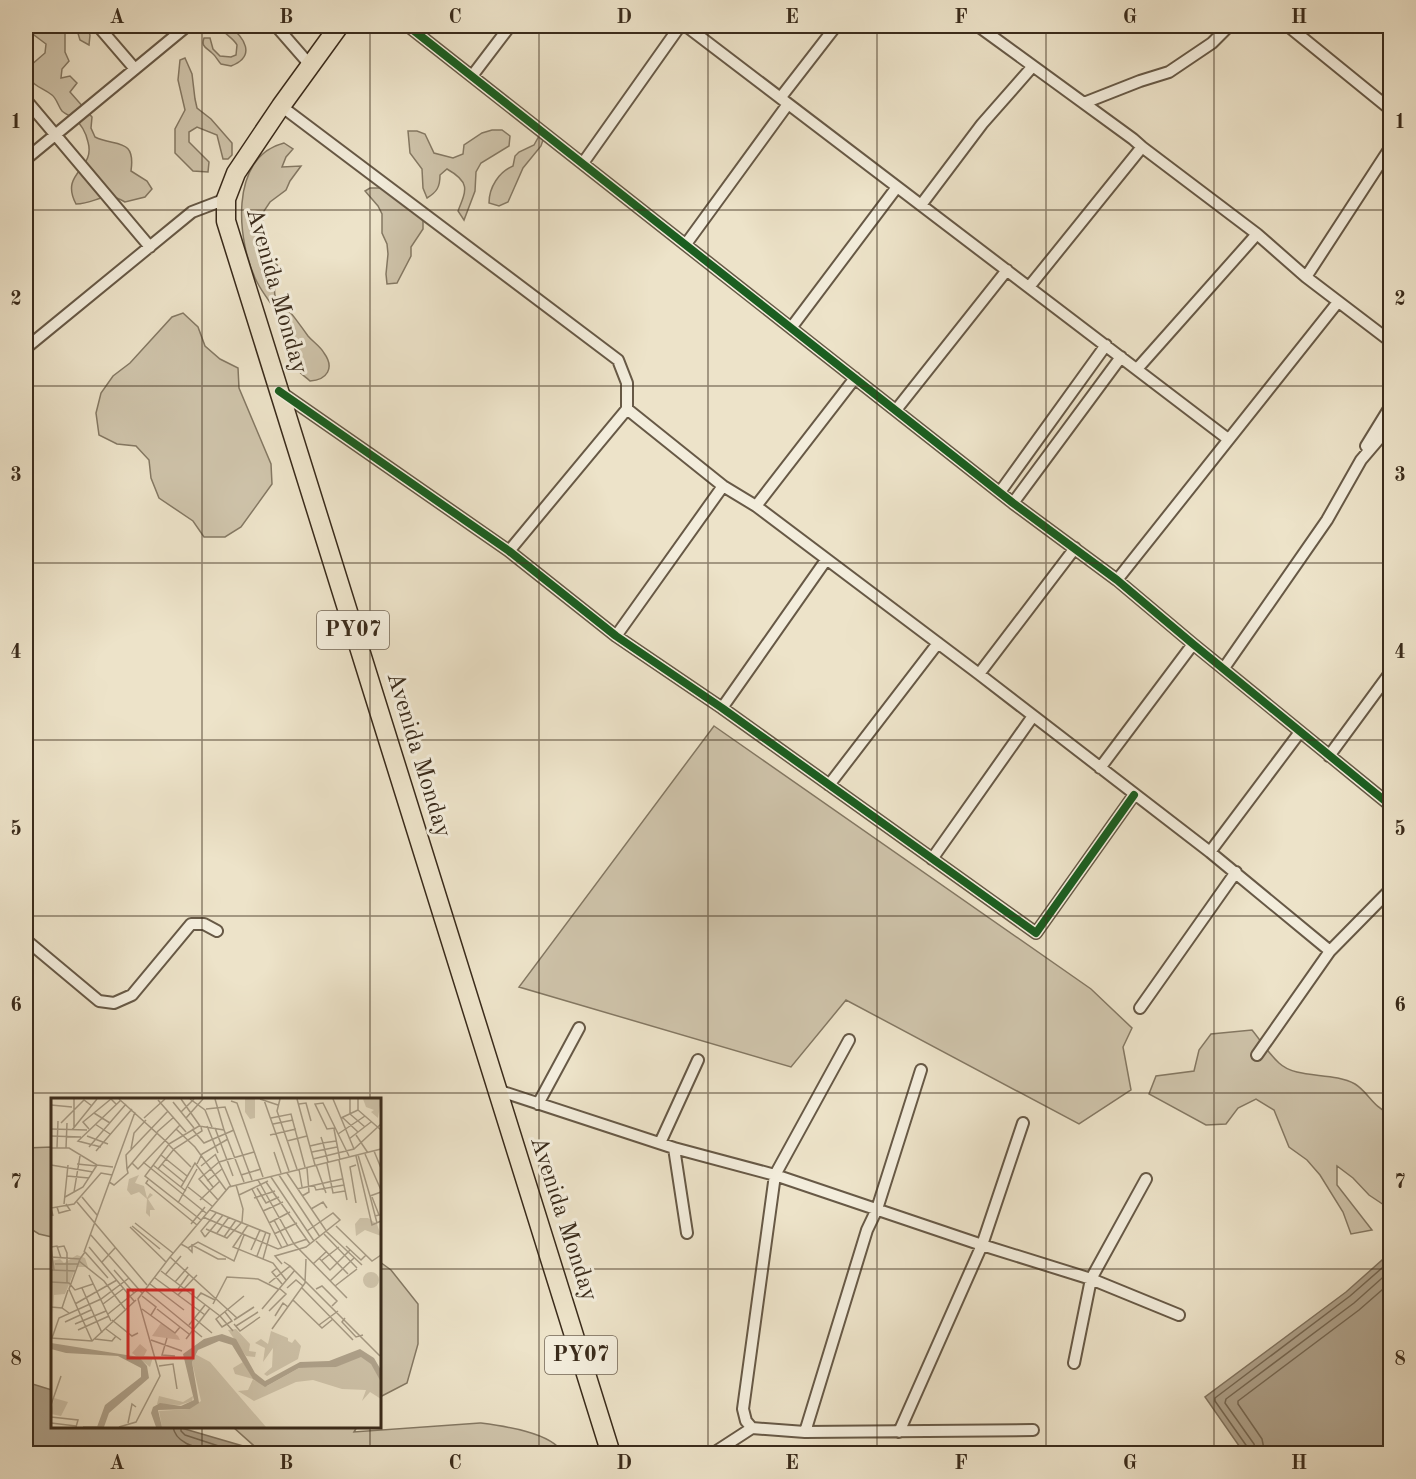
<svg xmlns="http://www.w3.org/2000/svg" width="1416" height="1479" viewBox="0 0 1416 1479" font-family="'Old Standard TT',serif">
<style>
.green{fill:#cfc4ab;stroke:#847863;stroke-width:1.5}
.water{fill:#b0a48e;stroke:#817460;stroke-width:1.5}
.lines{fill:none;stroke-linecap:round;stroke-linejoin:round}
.shore{stroke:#756854;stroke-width:1.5}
.street-casing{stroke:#675946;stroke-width:14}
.highway-casing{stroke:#3a2b1b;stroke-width:21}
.street{stroke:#f3eddc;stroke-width:10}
.highway{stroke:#ede3c9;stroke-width:18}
.cycleway-casing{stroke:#f3eddc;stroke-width:11}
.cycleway{stroke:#1b5e20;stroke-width:8}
.grid{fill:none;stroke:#3a2b1b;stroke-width:1.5;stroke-opacity:0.55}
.labels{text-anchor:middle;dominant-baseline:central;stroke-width:6;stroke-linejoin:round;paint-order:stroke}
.shield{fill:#f3eddc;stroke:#726555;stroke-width:1.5}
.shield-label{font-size:22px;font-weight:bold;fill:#3a2b1b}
.street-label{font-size:24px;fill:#3a2b1b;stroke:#f3eddc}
.inset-road{fill:none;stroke:#a59983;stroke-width:1.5}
.view{fill:#d62828;fill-opacity:0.15;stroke:#d62828;stroke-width:3}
.inset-edge{fill:none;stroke:#3a2b1b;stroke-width:3}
.neatline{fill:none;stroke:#3a2b1b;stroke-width:2}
.grid-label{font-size:20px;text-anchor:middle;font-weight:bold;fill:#3a2b1b}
</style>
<rect width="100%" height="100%" fill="#ede3c9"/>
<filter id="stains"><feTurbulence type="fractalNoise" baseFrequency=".00333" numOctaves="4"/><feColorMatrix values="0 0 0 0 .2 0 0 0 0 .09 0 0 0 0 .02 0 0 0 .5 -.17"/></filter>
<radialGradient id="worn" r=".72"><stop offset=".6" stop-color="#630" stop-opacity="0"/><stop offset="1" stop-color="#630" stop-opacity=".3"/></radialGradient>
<!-- green -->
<path class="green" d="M26,26H58L65,33V52L69,61L62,69L61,78L70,76L77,83L70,92L92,117L91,128L95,137C115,147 136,137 131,171L147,181L152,189L145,197L125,202C104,189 97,204 76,204C59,172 96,170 88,142C86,133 81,124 74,118C70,116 65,114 62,111C58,106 57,99 52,95C42,87 35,88 27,75L30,66L45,53L46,44L30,32Z
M71,26H86L90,35L89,45L80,40L77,30Z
M220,26H229C244,37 257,56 231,66L221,64C218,61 216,56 212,53C206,47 201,47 204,38H210L213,49L220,56L231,57L236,55L237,45C233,37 223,34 220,26Z
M185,58L192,74L195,99L197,108L211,119L232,143V155L228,159H223L217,135L197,127L189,132V142L209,162L208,172L193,171L175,153V129L185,110L178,80L180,60Z
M492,130H502L510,136L509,146L481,163L476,172L475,191L464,220L458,211C467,189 470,182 447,169L440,175C440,187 437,192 427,198L423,188L422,169L410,153L408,131H417L425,134L434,153L453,158L463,154L464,145L482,133Z
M539,136L543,140L541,146L523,168L508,202L499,206L489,203C489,187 499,172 513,166L515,156L519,152L534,145Z
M284,143L293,149L286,157L282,167L301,166L290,181L286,190L270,202L264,211L261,230L264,250L278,266C277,277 273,285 275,296C289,308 297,321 308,336C313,342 320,346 324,353C335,368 327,380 310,381C302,374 292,367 290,357C288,351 289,344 288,338C287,333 284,326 282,321C275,307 264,296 257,282C237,243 228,157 284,143Z
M370,188H380L400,196L417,210L423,220V229L411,247V256L397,283L387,284L386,274L388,254L387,244L382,233V214L378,206L365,191Z
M183,313L198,327L205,346L220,359L238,368L239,388L271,464L272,484L241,527L225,537H204L193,521L159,498L151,478L149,460L136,446L117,444L99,435L96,413L101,393L113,376L130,363L172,317Z
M714,726L1091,989L1132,1028L1123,1047L1131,1090L1079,1124L846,1000L791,1067L519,987Z
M1252,1030C1261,1041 1269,1054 1279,1063C1297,1080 1332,1071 1355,1084C1368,1092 1373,1107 1390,1114V1206L1387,1207L1369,1195L1353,1178L1337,1166V1185L1372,1230L1351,1234L1343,1212L1320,1175L1307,1160L1289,1147L1274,1110L1256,1099L1238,1108L1226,1124L1206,1125L1149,1094L1156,1076L1194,1071L1199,1050L1211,1034Z
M52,1147V1237L39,1234L26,1226V1148Z
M380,1262L391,1270L418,1304V1344L407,1383L380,1397Z
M480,1423C503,1426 551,1432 563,1453H262L233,1427H357L354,1432Z"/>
<!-- water -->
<path class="water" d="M1390,1253V1453H1244L1205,1397L1346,1292Z
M26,1382L52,1390V1426L178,1427L243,1446L253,1453H26Z"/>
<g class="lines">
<!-- shore -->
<path class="shore" d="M173,1426C175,1447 206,1449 222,1454
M181,1426V1431L185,1435L243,1454
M1249,1454L1248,1448L1215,1401V1398L1350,1296L1390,1261
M1256,1454L1254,1444L1225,1403L1226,1399L1354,1303L1390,1271
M1265,1454L1262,1439L1238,1404V1401L1359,1310L1390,1283"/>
<!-- street casing -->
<g class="street-casing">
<path id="street" d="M98,26L135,69
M276,26L310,65
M408,26L1013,503L1117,580L1193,644L1390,805
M686,26L1228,439
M978,26L1133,139L1142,147L1257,234L1306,277L1390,341
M1288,26L1390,109
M472,76L510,26
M781,97L836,26
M26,100L150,247
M1084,103L1140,81L1169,72L1212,43L1229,26
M281,106L618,360L627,383V409L509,551
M26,159L187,26
M583,163L680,26
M921,205L982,124L1033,66
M686,244L788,104
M1306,277L1390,148
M1029,287L1142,147
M791,328L897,187
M26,348L192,212L226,199
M1137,369L1257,234
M279,391L509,551L616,636L722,708L1036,933L1134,795
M627,409L723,486L756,506L979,674L1210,852L1330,951
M896,410L1007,270
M1366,446L1390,407
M1000,492L1106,345
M1013,503L1121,357
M756,506L855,378
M1117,580L1338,302
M616,636L723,486
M1224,668L1327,520L1361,460L1390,426
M979,674L1075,548
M722,708L826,560
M1329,756L1390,673
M1100,768L1193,644
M829,785L938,643
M1210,852L1300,732
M932,859L1033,716
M26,940L99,1001L114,1003L132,995L191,924H204L217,931
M1140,1008L1236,872
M849,1040L775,1175L743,1409L746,1421L752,1428L805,1432L1033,1430
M1257,1055L1330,951L1390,890
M497,1090L674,1148L775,1175L982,1245L1091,1279L1179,1315
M538,1104L579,1028
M660,1143L698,1060
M674,1148L687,1233
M1074,1363L1091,1279L1146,1179
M805,1432L867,1230L877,1209L921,1070
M899,1432L982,1245L1023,1123
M712,1454L752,1428"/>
</g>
<!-- highway casing -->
<g class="highway-casing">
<path id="highway" d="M339,26L281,106L236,173L226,199V221L611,1454"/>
</g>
<!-- street -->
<use href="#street" class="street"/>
<!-- highway -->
<use href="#highway" class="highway"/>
<!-- cycleway casing -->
<g class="cycleway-casing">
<path id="cycleway" d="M408,26L1013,503L1117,580L1193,644L1390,805
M279,391L509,551L616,636L722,708L1036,933L1134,795"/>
</g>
<!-- cycleway -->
<use href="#cycleway" class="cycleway"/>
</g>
<!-- grid -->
<path class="grid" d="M202,26V1100M370,26V1100M539,26V1454M708,26V1454M877,26V1454M1046,26V1454M1214,26V1454M26,210H1390M26,386H1390M26,563H1390M26,740H1390M26,916H1390M26,1093H1390M26,1269H52M380,1269H1390M202,1426V1454M370,1426V1454"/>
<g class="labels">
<!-- shield labels -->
<g class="shield">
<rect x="317" y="611" width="72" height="38" rx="4.5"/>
<rect x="545" y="1336" width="72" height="38" rx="4.5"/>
</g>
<g class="shield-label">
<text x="353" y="630">PY07</text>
<text x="581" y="1355">PY07</text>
</g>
<!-- street labels -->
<g class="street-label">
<text transform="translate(276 291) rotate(74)">Avenida Monday</text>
<text transform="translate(418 755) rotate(73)">Avenida Monday</text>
<text transform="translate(563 1219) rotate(72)">Avenida Monday</text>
</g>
</g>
<!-- overview -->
<g transform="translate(51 1098)">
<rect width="330" height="330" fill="#ede3c9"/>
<path d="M194,1H204V20L199,21L194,14ZM312,1H330L327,20L320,14L323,12L315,9ZM88,77L84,85L93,88L96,100L99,95L102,97L97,101L104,112H99V119L95,115L96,101L88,94L80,97L76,92L78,81ZM309,120H317L326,126L330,138L314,132L305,138L304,126ZM26,157L34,160L37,169H25L14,196L3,197L2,216L0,163L9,161L13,165ZM312 182a8 8 0 1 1 16 0a8 8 0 1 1-16 0ZM110,225L127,238L129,242L101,238ZM185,231L199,246L198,253L205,254L204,259L195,258L177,232ZM220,233L237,240V250V243L241,245L244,241L250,248L247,261L216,278L213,276L221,269L222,250L212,264L214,250L204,245L210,241L217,246ZM89,246L96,252L93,258L102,259L99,269L81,255ZM144,256L159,264L215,329H111L108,313L139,311L150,303L141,264ZM309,258L319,263L330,283V301L319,294L311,303L315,292L291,291L262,282L245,284L203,303L187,293L197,292L202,281L184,276L182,270L192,264L203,282L216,288L248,270L284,269ZM108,298L132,304L142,298L141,303L129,307L106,306ZM3,300L17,304L10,318L0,316Z" fill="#cfc4ab"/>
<path d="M171,236L185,241L204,275L214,283L249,264L278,263L309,251L323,260L330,272V284L320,266L310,259L285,269L248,270L214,289L202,281L181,247L168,243L147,252L141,264L148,305L139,311L107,312L111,329H105L100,315L102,309L109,305L130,308L143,302L132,256L153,241ZM0,245L88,259L96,268L98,280L58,315L53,329H46L54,307L90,279V270L67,258L15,255L0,251Z" fill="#b0a48e"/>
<path class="inset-road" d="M68,1L118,46L148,28L173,32L193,84M130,1L149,28M139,1L154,12L161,29M164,1L173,32M209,1L227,7M229,1L226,13L246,71M246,1L264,67M282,1L303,51M299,1V16L314,29M307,1V12L330,32M107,2L135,34M213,2L238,73M180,3L186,5L212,79M122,4L143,30M248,6L255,5L260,23M0,7L21,9M155,11L174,9L201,82M130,14L143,1M43,15L59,25M291,19L307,34M93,20L114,1M135,20L152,1M220,20L240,16L254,69M290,20L307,12M10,25L33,2L41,8M44,26L59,36M222,26L242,22M156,28L167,55M23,29V1M164,30L182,78M284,30L276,31L264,6L272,5L298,58M0,31L36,32M38,31L32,24L60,1L65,6M125,31L144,49L175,92M141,31L153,45L183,32M283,31L289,62M21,32L46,1M106,34L123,19M287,36L314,18M219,37L245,31M305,37L317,55M0,38L30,39M36,38L57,46M270,39L272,45L285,43M298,41L320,24M236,43L256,38M118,46L94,78L150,122M118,47L140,69M259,48L272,45L277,64M38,49L75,6M50,49L27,43L70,2M0,50H18L46,67L62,69M6,50L7,23M15,50L16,25M80,51L83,35L95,22M45,53L81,11M323,53L330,70M223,54L230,75M261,54L286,49M164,56L180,89M314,56L330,92M110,57L136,78M307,57L319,98L330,94M305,58L321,127L330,123M262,61L303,51L330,26M288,62L296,102M92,64L155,115M168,64L203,54M81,65L87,71L129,27M276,65L282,95L294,93M26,66L46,68M111,66L133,84M146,66L151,56L177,41M0,67L42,74M102,67L135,93M265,67L275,95M150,68L165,56M76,71L75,57L117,13M107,71L123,51L151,33L150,29M248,71L251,89M236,75L276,134L311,167M190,77L210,71M228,77L269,139M16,78L38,80M220,79L263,143M97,82L95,85L102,91L146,127M207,82L243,146L296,200M156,83L171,71M58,84L63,87L77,75L76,71L107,34M215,84L226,100M263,87L265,92L293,87M130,89L144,65L162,89M137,89L161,108M206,90L215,105L228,99M201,91L231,150M246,91L291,81M23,94L29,58M222,94L259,146M188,97L217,83M251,98L258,94L256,70M319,98L326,125M14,99L32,89L46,67M31,99L46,117M321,99L328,117L324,118M203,100L224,93M149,102L169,83M167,102L148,81L168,64M26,104L96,187M127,105L146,71M305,105L299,69L305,67M13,106L17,67M6,109L8,115L19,112L15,106M260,111L272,104L276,110M159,112L219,136L212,161M212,113L232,104M2,118L0,110L23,106L50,75L61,77M152,119L227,151L256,141M223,122L237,148M84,125L122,155M218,125L239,114M140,126L154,109M197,127L182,149L222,165L235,182M81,128L109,151M285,128L321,163L330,157M79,129L115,164M155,131L176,140L191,124L192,111L185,87M166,135L178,119M39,136L91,195M223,136L246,125M273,136L306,170M154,139L150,133L165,115M154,139L172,117M173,139L185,122M265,143L297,176M130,146L137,150L147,144L183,163L193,137M295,148L310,162L315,157M0,149L3,172M0,149L6,148L10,160M7,149L13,148L16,155V185M38,149L83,203M137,150L141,154V147L167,161H175M200,152L209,132M33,154L84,14M206,158L215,134M0,159L29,161L34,154L57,180M119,159L186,220M119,159L178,89L330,51M268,160L279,172L299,152M29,161L18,191L41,243M28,163L53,183L74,211M270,163L288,149M51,164L64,150M4,166H27M231,166L224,158L255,149L289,122L282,115L256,133M262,166L276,153M239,168L329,258M226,170L221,174L231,186M0,172L25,173M63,172L83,195M110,173L169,218L182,233M38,177L60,223M114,177L130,158M104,180L154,217M279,183L303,160M0,184L18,185L24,192L42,186M124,184L137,169M218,185L239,168L233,164M99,186L133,212M284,188L306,171M31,190L51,235M236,190L245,182L252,188M251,190L302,242M127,191L138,176M265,191L271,188L286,203L281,208M95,193L151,239M127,197L146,177M91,198L105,209L100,217M146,200L150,195L164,202M242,202L271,230L282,221M24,206L66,182M52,206L72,191M162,206L176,179L207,181L227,191M0,209L11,210L18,215M11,210L17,192M91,211L124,235L129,229M106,211L138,236M211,211L244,172M218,213L235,196L228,190M174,214L181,223L171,229L165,221L193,198M57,216L88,191M224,218L232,205L237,209M143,220L161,235M294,220L291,224L305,239L312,237M61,222L81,238L87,235M183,222L203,209M14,224L40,212M24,226L55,213M183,226L189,233L209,219M138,227L154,207M268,227L287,213M185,228L207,214M55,231L70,242M221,231L254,185L255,161M27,232L58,218M0,240L41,243L85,202M1,240L8,220L50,201L78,180M116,240L111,257L124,258M44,241L61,243L65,238M135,241L159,210M100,242L131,253M108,268L122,266L126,291M0,307L10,278M0,319L27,322L25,329M0,325L25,328M77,325L81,306L85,309M32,329H51M68,329L85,324L109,278L87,201L119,159"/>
<path class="view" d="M77,192H142V260H77Z"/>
<rect width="330" height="330" class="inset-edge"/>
</g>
<!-- margin -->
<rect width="1416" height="1479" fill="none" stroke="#ede3c9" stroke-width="66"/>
<rect x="33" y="33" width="1350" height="1413" class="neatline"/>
<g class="grid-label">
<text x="117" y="23">A</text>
<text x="286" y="23">B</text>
<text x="455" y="23">C</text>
<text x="624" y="23">D</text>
<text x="792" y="23">E</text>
<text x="961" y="23">F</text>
<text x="1130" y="23">G</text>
<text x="1299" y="23">H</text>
<text x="16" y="128">1</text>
<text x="1400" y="128">1</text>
<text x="16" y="305">2</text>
<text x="1400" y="305">2</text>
<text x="16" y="481">3</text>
<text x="1400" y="481">3</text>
<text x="16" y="658">4</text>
<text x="1400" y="658">4</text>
<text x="16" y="835">5</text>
<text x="1400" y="835">5</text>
<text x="16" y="1011">6</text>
<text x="1400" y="1011">6</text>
<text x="16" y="1188">7</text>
<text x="1400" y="1188">7</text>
<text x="16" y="1365">8</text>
<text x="1400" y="1365">8</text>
<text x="117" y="1469">A</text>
<text x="286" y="1469">B</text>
<text x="455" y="1469">C</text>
<text x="624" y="1469">D</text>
<text x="792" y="1469">E</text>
<text x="961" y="1469">F</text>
<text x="1130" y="1469">G</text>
<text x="1299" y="1469">H</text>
</g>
<rect width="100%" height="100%" filter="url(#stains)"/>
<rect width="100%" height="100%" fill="url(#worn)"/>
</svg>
